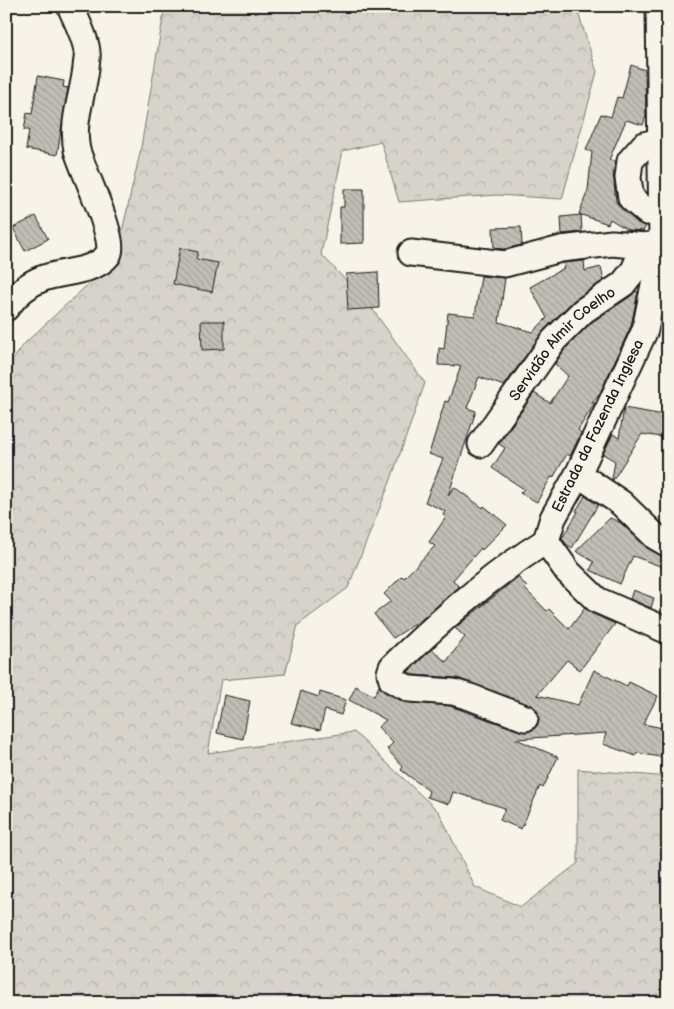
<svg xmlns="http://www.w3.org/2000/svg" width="674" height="1009" viewBox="0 0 674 1009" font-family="'Balsamiq Sans',sans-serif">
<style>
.forest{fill:url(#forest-crowns);stroke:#7a7874}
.building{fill:url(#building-back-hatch);stroke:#1c1c1c}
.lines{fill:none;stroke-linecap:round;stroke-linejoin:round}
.minor-casing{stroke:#1c1c1c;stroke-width:29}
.minor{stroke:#f7f3e8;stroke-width:25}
.labels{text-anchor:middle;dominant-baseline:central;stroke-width:4;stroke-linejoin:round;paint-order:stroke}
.street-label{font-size:15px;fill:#1c1c1c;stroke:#f7f3e8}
</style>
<defs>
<pattern id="forest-crowns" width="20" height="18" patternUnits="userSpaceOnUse" patternTransform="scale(1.25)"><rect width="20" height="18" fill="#d7d3cb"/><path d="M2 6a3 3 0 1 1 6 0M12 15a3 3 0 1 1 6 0" fill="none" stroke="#b8b5ae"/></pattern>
<pattern id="building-back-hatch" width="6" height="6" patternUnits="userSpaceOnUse" patternTransform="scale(1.25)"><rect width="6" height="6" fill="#c0beb5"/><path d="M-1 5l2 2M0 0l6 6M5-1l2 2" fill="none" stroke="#a4a39b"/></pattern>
</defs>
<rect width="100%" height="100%" fill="#f7f3e8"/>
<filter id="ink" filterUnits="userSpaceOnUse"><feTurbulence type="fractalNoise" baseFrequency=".02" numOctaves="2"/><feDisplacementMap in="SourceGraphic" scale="10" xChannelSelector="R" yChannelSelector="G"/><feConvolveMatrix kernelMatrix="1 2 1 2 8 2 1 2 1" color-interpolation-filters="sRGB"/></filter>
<g filter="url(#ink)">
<!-- forest -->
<path class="forest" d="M165,6H576L597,72L562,199L497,195L399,202L381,142L343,151L321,254L371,307L425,383L390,482L348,588L298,625L285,674L221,680L208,753L354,732L439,812L475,887L521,907L578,863V769L668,777V1003H6V370L24,344L116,258L140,153Z"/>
<!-- building -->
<path class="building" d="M631,65L645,70L646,116L643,125L626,120L609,160L616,161L613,172L616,202L638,223L646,226L643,231L628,230L610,219L608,224L579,214L588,190L592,152L586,150L601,114L611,117L617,97L622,98Z
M38,76L64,81L63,87L68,88L57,155L26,149L29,130H24L27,113L32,114Z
M344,189H364V243L340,244V207H344Z
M581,215L582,232L562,234L561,217Z
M36,216L48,239L25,251L13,228Z
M521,227L522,245L504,249L494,248L493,228Z
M180,248L198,252L196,259L218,263L212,292L173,284Z
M584,261L585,271L601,267L604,280L573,301L544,330L504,386L479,377L467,408L476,411L448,496L454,487L483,508L484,506L507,525L482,550L481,548L453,580L459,587L420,621L393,638L374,614L391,601L384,594L402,576L404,578L435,546L429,542L446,517L443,515L445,511L425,502L443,459L429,454L445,401L448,402L461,366L438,365L439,348L444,349L448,313L475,316L481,276L505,278L499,322L533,332L547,318L530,287L564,268L563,263Z
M378,272L379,308L348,310L346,274Z
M636,291L638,292L631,326L599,395L592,403H595L578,430L581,433L572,452L570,456L567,454L553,478L551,477L537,502L520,493L524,489L492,468L505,448L499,444L534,393L550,403L568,376L555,364L565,349L592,322L631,296Z
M201,321H224V349L202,350Z
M624,408L664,415L661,437L642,434L613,480L612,479L615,461L603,454L613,434L619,438Z
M585,496L598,505L572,548L566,544L562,538L578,512L576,511Z
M610,518L621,523L649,549L661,556L668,558V569L633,556L620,584L590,570L594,562L576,551Z
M518,577L527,587L525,589L547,611L549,609L569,629L585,608L591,613L615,624L580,670L567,660L537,695L578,705L594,670L627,686L629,682L658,696L643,724L668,729V754L661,753L660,757L637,753L636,756L603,744L606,733L516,739L558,757L543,788L540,786L521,829L500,820L505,808L453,792L449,804L427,797L429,791L401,770L403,767L387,749L393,743L378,727L386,720L349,700L356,686L374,696L379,686L386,693L404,702L450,706L520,731L527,732L534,729L538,724L539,716L536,709L530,705L457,678L414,675L408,672L432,649L446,662L465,637L455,628Z
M633,590L654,598L651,608L630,599Z
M301,691L319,697L320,692L346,700L341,715L325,710L320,730L291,723Z
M224,695L250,701L243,739L217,733Z"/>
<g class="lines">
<!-- minor casing -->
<g class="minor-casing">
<g id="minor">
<path d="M659,6L662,244L645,330L578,474L553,518L546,541L568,572L597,600L668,631"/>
<path d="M662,213L647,212L631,198L628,178L630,161L644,145L668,139"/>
<path d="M411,253L505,264L561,249L612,243L644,246L659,244"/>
<path d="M6,308C15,296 26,285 41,279C60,271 94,273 108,255C118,241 82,169 77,150C71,123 83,95 86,68C86,63 88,57 87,52C86,39 76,19 70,6"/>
<path id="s1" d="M481,444L554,340L583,311L623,284L634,270L644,246"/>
<path d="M578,474L621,503L656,537L668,544"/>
<path d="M525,718L470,697L453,692L410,689L392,680L390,673L392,667C440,621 489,576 546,541"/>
</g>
</g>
<!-- minor -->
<use href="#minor" class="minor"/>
</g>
</g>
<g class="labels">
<!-- street labels -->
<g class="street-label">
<text stroke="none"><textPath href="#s1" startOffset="130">Servidão Almir Coelho</textPath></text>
<text transform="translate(598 426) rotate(-64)">Estrada da Fazenda Inglesa</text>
</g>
</g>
<!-- margin -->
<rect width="674" height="1009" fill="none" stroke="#f7f3e8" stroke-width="25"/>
<rect x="12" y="12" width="649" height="984" fill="none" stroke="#1c1c1c" stroke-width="2" filter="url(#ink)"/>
</svg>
